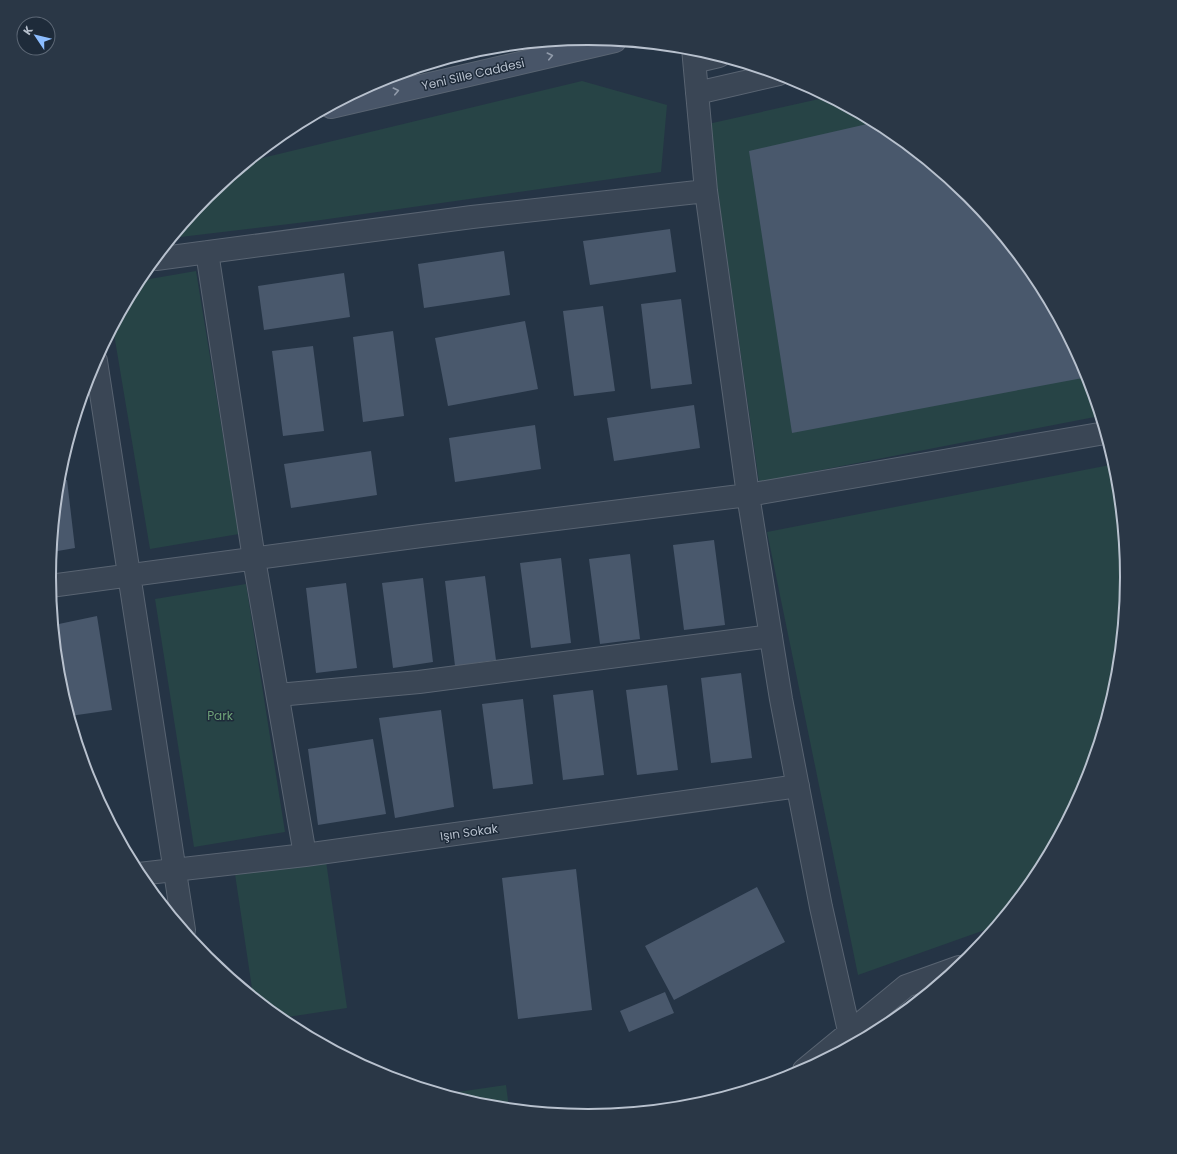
<svg xmlns="http://www.w3.org/2000/svg" width="1177" height="1154" viewBox="0 0 1177 1154" font-family="Poppins,sans-serif">
<style>
.green{fill:#274446}
.building{fill:#49586c}
.lines{fill:none;stroke-linecap:round;stroke-linejoin:round}
.street-casing{stroke:#596472;stroke-width:24}
.secondary-casing{stroke:#596472;stroke-width:24}
.street{stroke:#3a4655;stroke-width:22}
.secondary{stroke:#485568;stroke-width:22}
.oneway{stroke:#919baa}
.labels{text-anchor:middle;dominant-baseline:central;stroke-width:3;stroke-linejoin:round;paint-order:stroke}
.street-label{font-size:12px;fill:#b8c1ce;stroke:#1e2b3a}
.park-label{font-size:12px;fill:#6da177;stroke:#1e2b3a}
.rim{fill:none;stroke:#b8c1ce;stroke-width:2}
</style>
<rect width="100%" height="100%" fill="#253445"/>
<!-- green -->
<path class="green" d="M582,81L667,105L661,172L314,221L172,238L208,196L250,161Z
M828,97L888,129L970,196L1087,371L1100,416L759,482L708,124Z
M196,271L239,534L150,549L113,328L138,281Z
M1115,464L1117,472L1127,577L1117,682L1086,783L1037,877L996,926L858,975L767,532Z
M246,584L285,832L194,847L155,599Z
M326,861L347,1008L281,1018L253,995L235,874Z
M506,1085L509,1108L483,1106L444,1094Z"/>
<!-- building -->
<path class="building" d="M876,122L888,129L970,196L1037,278L1087,371L1088,377L792,433L749,151Z
M670,229L676,272L590,285L583,241Z
M504,251L510,295L424,308L418,264Z
M344,273L350,317L264,330L258,286Z
M681,299L692,384L651,389L641,304Z
M603,306L615,391L574,396L563,311Z
M525,321L538,389L448,406L435,338Z
M393,331L404,416L363,422L353,337Z
M313,346L324,431L283,436L272,351Z
M694,405L700,448L614,461L607,418Z
M535,425L541,469L455,482L449,438Z
M371,451L377,495L291,508L284,464Z
M67,480L75,548L52,552L59,481Z
M714,540L725,625L684,630L673,545Z
M630,554L640,639L600,644L589,559Z
M561,558L571,643L531,648L520,563Z
M485,576L496,660L455,666L445,581Z
M423,578L433,662L393,668L382,583Z
M346,583L357,668L316,673L306,588Z
M97,616L112,710L70,716L60,682L54,625Z
M741,673L752,758L711,763L701,678Z
M667,685L678,770L637,775L626,690Z
M593,690L604,775L563,780L553,695Z
M523,699L533,784L493,789L482,704Z
M441,710L454,807L395,818L379,718Z
M373,739L386,814L318,825L308,749Z
M576,869L592,1010L518,1019L502,878Z
M757,887L785,942L674,1000L645,946Z
M665,992L674,1013L629,1032L620,1011Z"/>
<g class="lines">
<!-- street casing -->
<g class="street-casing">
<path id="street" d="M693,48L706,191L748,495L781,699L821,907L852,1044
M702,60L719,56
M697,93L779,74
M207,252L254,559L305,855
M156,259L472,217L706,191
M96,361L184,930
M50,586L421,536L748,495L1105,433
M278,695L419,682L771,636
M139,874L305,855L798,786
M804,1070L906,986L959,967"/>
</g>
<!-- secondary casing -->
<g class="secondary-casing">
<path id="secondary" d="M331,107L615,41"/>
</g>
<!-- street -->
<use href="#street" class="street"/>
<!-- secondary -->
<use href="#secondary" class="secondary"/>
</g>
<!-- one-way arrows -->
<defs><path id="oneway-chevron" d="M-2-3.5L2.5 0L-2 3.5" fill="none" stroke-width="1.6" stroke-linecap="round" stroke-linejoin="round"/></defs>
<g class="oneway">
<use href="#oneway-chevron" transform="translate(550 56) rotate(-13)"/>
<use href="#oneway-chevron" transform="translate(396 91) rotate(-13)"/>
</g>
<g class="labels">
<!-- street labels -->
<g class="street-label">
<text transform="translate(473 74) rotate(-13)">Yeni Sille Caddesi</text>
<text transform="translate(469 832) rotate(-8)">Işın Sokak</text>
</g>
<!-- park labels -->
<g class="park-label">
<text x="220" y="715">Park</text>
</g>
</g>
<!-- crop -->
<path d="M0 0H1177V1154H0ZM56 577a532 532 0 1 1 1064 0a532 532 0 1 1-1064 0Z" fill="#2a3746" fill-rule="evenodd"/>
<path class="rim" d="M56 577a532 532 0 1 1 1064 0a532 532 0 1 1-1064 0Z"/>
<!-- north arrow -->
<g transform="translate(36 36) rotate(305)"><circle r="19" fill="#1e2b3a" stroke="#5c6775"/>
<path d="M0-3L7 15L0 10L-7 15Z" fill="#8cbdff"/>
<text y="-6" font-size="11" font-weight="bold" text-anchor="middle" fill="#b8c1ce">K</text>
</g>
</svg>
